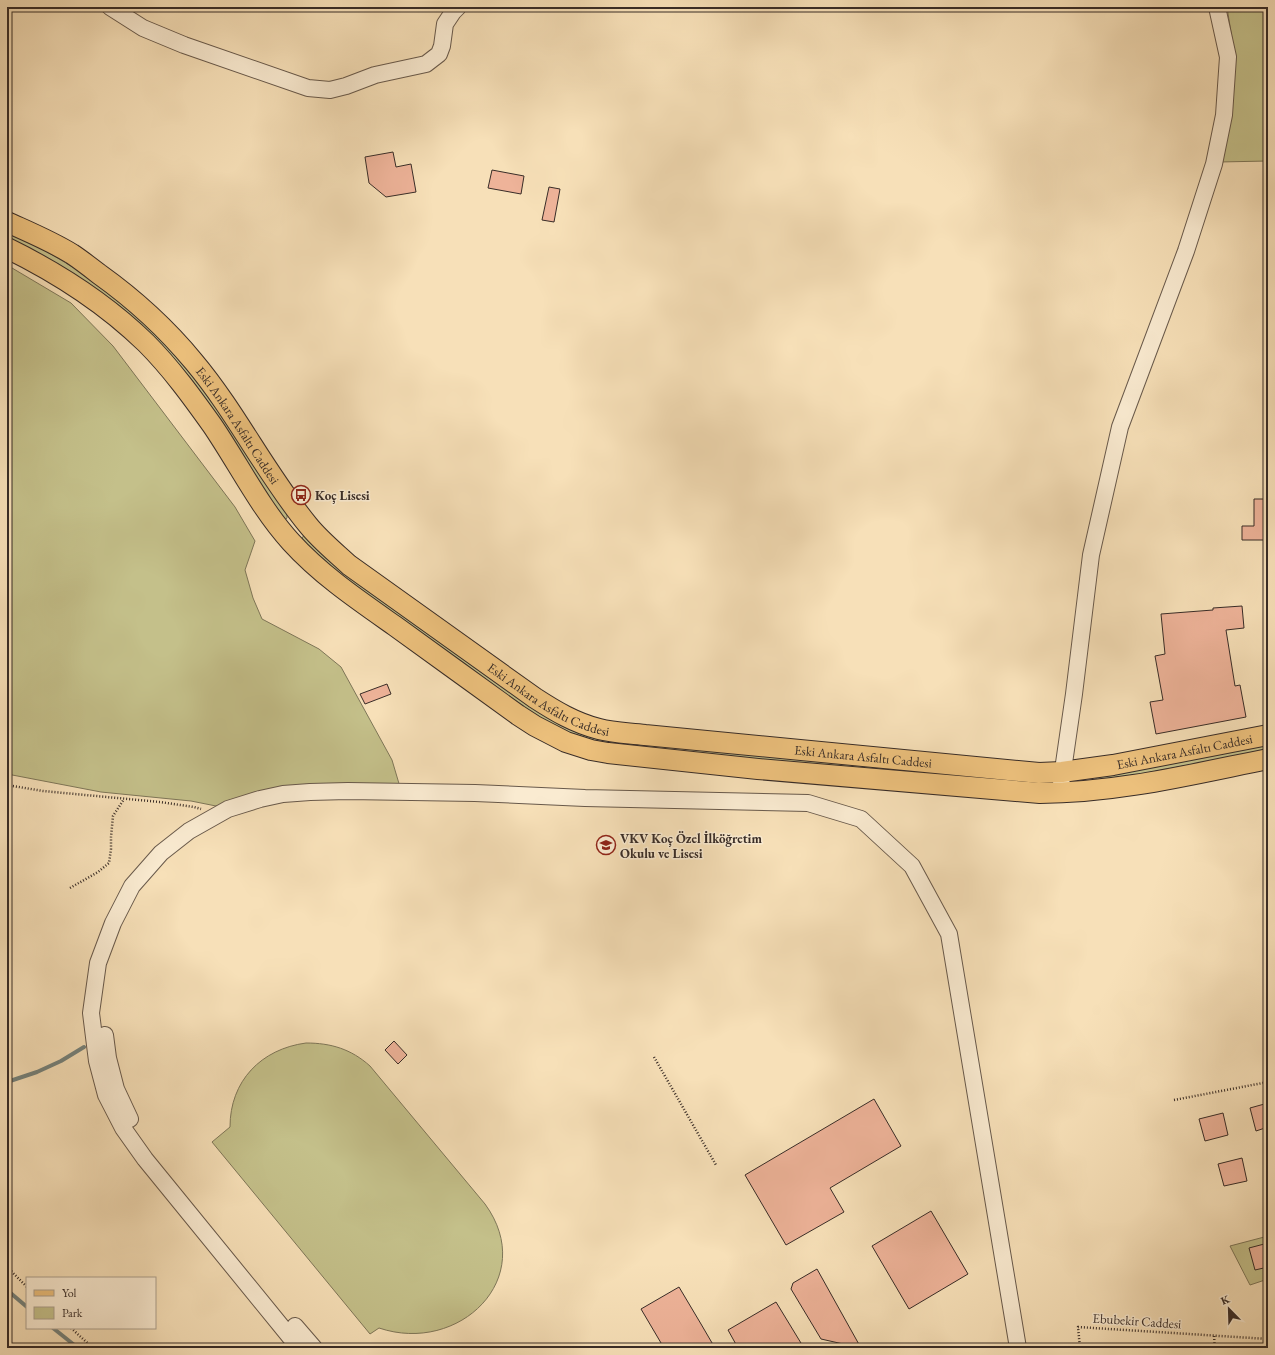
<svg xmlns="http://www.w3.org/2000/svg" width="1275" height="1355" viewBox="0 0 1275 1355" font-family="'EB Garamond',serif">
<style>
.green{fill:#c4c08a;stroke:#7e7658}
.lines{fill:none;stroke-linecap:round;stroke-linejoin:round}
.stream{stroke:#75827c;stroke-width:4}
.building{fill:#eeb399;stroke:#382c27}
.minor-casing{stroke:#68594b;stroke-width:18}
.major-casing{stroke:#382c27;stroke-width:22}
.path{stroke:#382c27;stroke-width:2.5;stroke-dasharray:1 2;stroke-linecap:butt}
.minor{stroke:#faebd1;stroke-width:16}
.major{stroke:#ecc07c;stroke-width:20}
.labels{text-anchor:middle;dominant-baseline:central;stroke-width:3;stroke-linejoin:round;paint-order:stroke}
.street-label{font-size:13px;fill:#382c27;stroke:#faebd1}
.poi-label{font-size:13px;font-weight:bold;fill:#382c27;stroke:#faebd1;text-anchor:start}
</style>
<rect width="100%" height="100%" fill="#f7e0b8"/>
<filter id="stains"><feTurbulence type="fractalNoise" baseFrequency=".005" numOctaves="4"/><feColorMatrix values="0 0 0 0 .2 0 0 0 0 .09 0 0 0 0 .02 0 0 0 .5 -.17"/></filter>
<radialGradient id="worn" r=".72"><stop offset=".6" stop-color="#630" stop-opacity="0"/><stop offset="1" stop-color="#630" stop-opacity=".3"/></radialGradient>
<!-- green -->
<path class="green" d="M1227,7H1268V161L1219,162L1231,120L1235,58Z
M7,232L39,247L81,272L145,322L204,388L287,513V518L285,520L277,509L199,393L7,239Z
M7,265L71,303L113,346L235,507L255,541L245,570L253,598L262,619L319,649L341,667L392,760L400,787L216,806L191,801L101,792L7,774Z
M305,534L549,716L934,773L901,774L609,746L580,739L537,718L352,586L305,544L302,538Z
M1268,743V750L1141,774L1096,780V777Z
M306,1043C331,1043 351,1049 370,1066L485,1204C539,1278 459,1355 379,1328L370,1334L212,1142L230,1127C230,1081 261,1049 306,1043Z
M1268,1236V1279L1250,1285L1230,1246Z"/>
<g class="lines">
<!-- stream -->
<path class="stream" d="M7,1082L37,1072L61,1061L84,1047
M7,1290L27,1307
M53,1328L78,1348"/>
</g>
<!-- building -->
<path class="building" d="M393,152L396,167L411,164L416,192L386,197L369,183L365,157Z
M492,170L524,176L521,194L488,188Z
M549,187L560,189L554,222L542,220Z
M1254,499H1268V513H1266L1265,540H1242V526H1254Z
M1242,606L1244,628L1226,630L1235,686L1240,685L1246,717L1156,734L1150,702L1163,700L1155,656L1165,654L1161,614L1213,610V608Z
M387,684L391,694L365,704L360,694Z
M394,1041L407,1055L398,1064L385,1050Z
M874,1099L901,1146L830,1188L844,1212L786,1245L745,1175Z
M1268,1103V1127L1256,1131L1250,1108Z
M1223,1113L1228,1135L1205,1141L1199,1119Z
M1242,1158L1247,1181L1224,1186L1218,1164Z
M931,1211L968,1274L909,1309L872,1246Z
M1268,1243V1267L1255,1270L1249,1248Z
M817,1269L861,1348L821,1339L791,1289L793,1283Z
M679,1287L701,1324L715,1348H664L641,1309Z
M776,1302L804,1348H738L728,1330Z"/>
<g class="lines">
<!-- minor casing -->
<g class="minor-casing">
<path id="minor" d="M110,7L143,28L184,45L308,88L330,90L346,86L375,75L426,64L439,54L442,46L445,24L453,12L458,7
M1061,784L1074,694L1091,555L1120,427L1186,251L1214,164L1224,115L1228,57L1217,7
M105,1035L108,1058L116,1089L130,1119
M295,1326L314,1348
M299,1348L145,1159L123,1128L106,1095L97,1061L91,1013L98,963L113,923L132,886L161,853L189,831L228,809L260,799L283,794L310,792L348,791L475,793L585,798L808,803L861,819L912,866L949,934L1018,1348"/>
</g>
<!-- major casing -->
<g class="major-casing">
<g id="major">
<path id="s1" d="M7,222C29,232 51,241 72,254C81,260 90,267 99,274C134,299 166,328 194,362C236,412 266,474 308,525C320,540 335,552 349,565L535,698C555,711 575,723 599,729C614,733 630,733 645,735L1039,773L1062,772L1113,765L1268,735"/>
<path d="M7,248C58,273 105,303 146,343C171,368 192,397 212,425C238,463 260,508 291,542C321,575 358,600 395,626C436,656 477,685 518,715L535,726L566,742L591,750L608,753L758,769L1040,793C1117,793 1193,774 1268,759"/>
</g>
</g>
<!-- path -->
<path class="path" d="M7,785L43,791L160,802L194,807L201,809
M70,888L98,872L109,863L111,849V837L113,816L124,799
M654,1057L716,1165
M1174,1100L1268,1082
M7,1267L27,1287
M71,1328L93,1348
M1214,1336L1215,1348
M1080,1348L1078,1327L1268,1339"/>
<!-- minor -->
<use href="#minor" class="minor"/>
<!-- major -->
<use href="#major" class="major"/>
</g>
<!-- icons -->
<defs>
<g id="bus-ring" transform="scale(1)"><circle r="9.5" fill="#faebd1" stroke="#8f2418" stroke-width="1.5"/><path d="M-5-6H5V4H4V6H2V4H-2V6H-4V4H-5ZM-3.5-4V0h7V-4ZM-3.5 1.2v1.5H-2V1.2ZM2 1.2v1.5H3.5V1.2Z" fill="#8f2418"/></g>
<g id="school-ring" transform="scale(1)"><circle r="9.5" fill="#faebd1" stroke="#8f2418" stroke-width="1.5"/><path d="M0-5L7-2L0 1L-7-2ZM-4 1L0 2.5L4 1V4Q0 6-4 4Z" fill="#8f2418"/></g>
</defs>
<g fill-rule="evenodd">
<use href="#bus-ring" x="301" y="495"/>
<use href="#school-ring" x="606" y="845"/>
</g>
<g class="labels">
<!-- street labels -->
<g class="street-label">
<text stroke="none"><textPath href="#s1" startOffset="313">Eski Ankara Asfaltı Caddesi</textPath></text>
<text stroke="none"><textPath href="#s1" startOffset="734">Eski Ankara Asfaltı Caddesi</textPath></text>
<text stroke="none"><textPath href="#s1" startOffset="1382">Eski Ankara Asfaltı Caddesi</textPath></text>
<text stroke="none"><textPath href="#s1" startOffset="1058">Eski Ankara Asfaltı Caddesi</textPath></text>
<text transform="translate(1137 1321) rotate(4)">Ebubekir Caddesi</text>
</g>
<!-- poi labels -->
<g class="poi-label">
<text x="315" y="495">Koç Lisesi</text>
<text x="620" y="838">VKV Koç Özel İlköğretim<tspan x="620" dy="15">Okulu ve Lisesi</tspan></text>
</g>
</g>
<!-- margin -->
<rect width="1275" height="1355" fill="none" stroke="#f7e0b8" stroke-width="24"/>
<rect x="8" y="8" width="1259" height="1339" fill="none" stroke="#382c27" stroke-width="2"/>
<rect x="12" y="12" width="1251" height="1331" fill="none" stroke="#382c27"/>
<!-- legend -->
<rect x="26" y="1277" width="130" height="52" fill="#faebd1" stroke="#ac9f8d"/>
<rect x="34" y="1290" width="20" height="6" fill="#ecc07c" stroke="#ac9f8d"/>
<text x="62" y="1297" font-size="12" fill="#382c27">Yol</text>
<rect x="34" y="1307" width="20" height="12" fill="#c4c08a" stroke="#ac9f8d"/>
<text x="62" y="1317" font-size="12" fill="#382c27">Park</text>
<!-- north arrow -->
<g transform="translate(1229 1309) rotate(337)" stroke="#faebd1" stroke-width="3" paint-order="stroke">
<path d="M0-3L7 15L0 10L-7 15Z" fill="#382c27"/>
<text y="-6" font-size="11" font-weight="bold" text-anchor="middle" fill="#382c27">K</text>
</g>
<rect width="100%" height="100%" filter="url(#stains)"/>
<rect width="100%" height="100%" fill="url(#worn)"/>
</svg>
